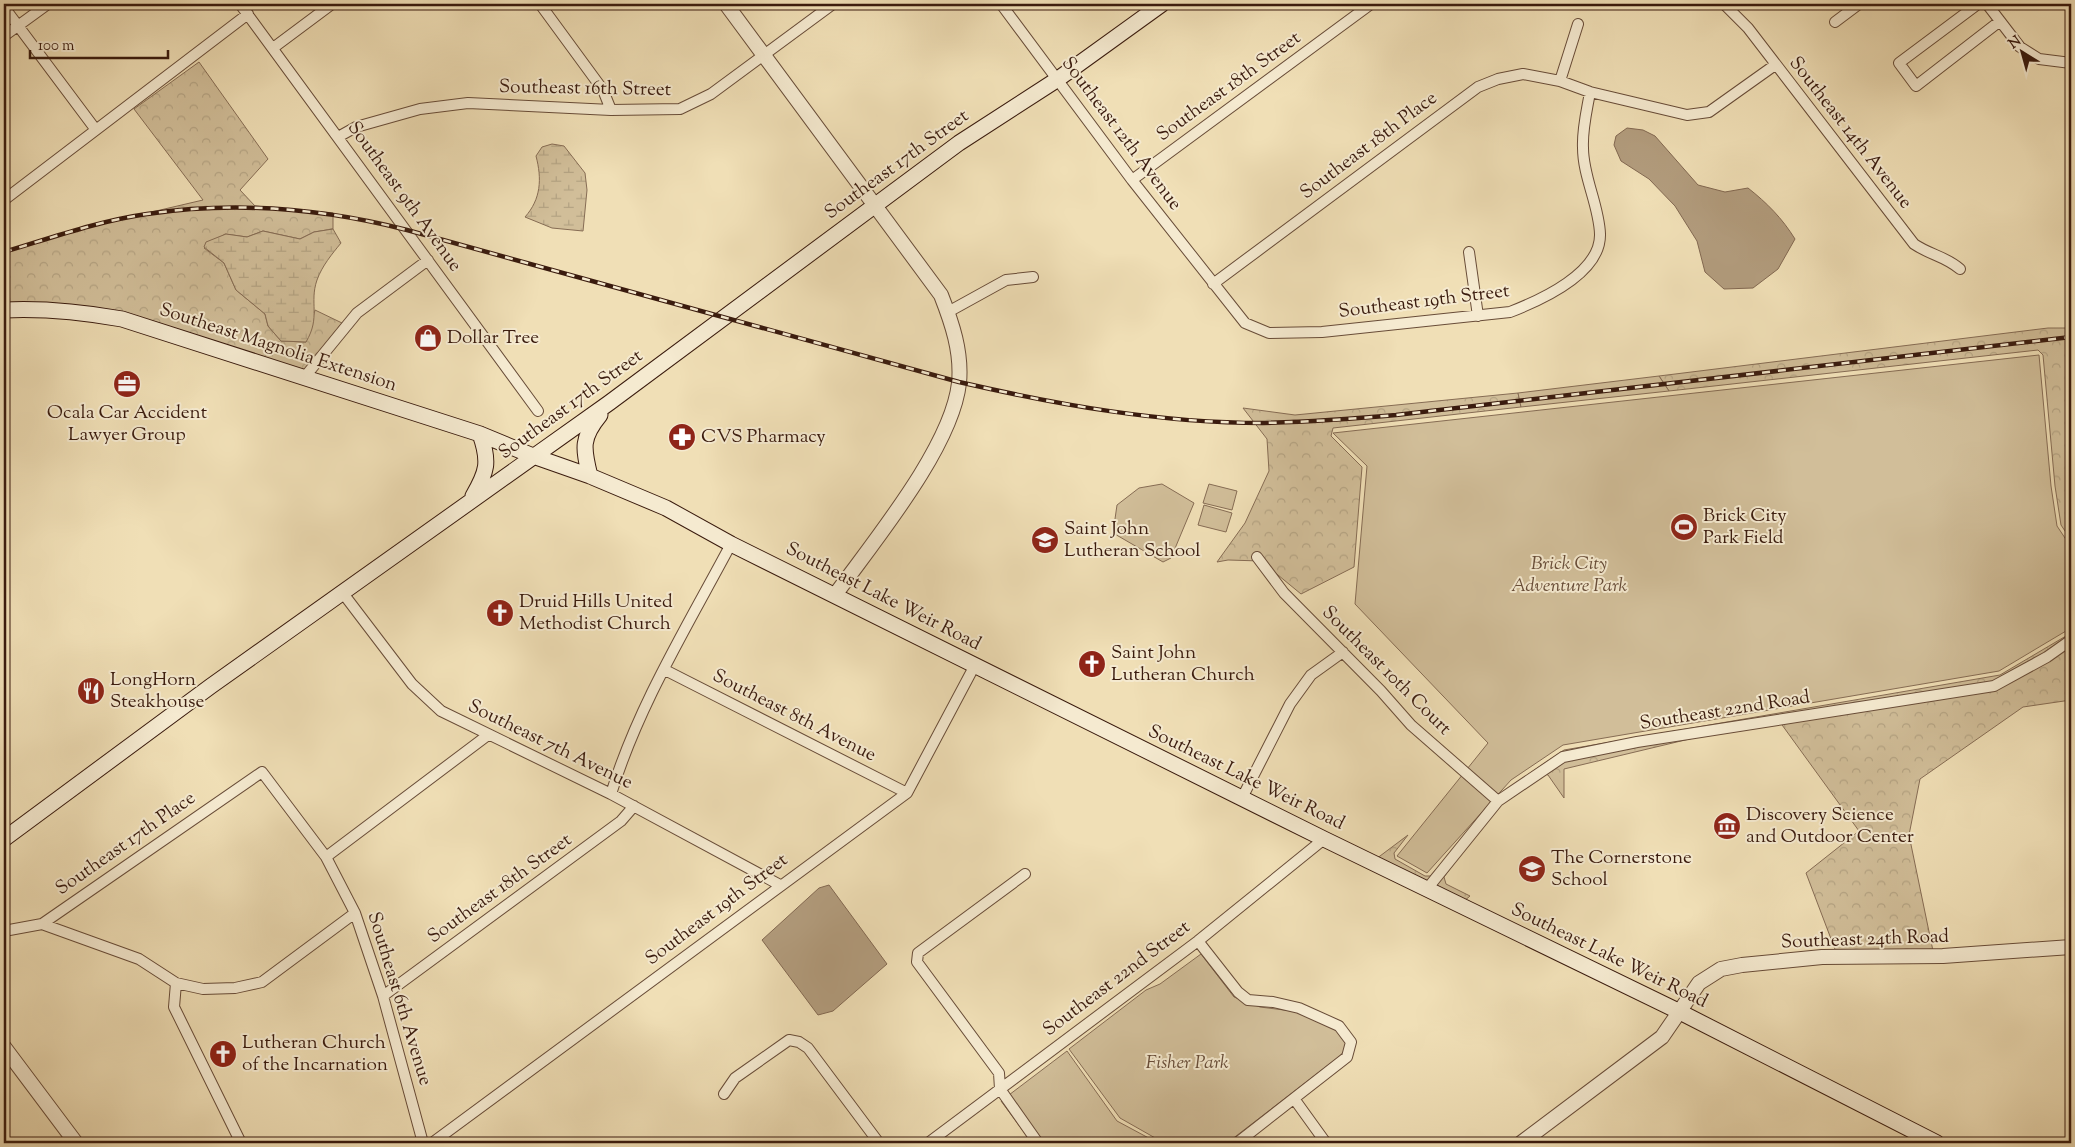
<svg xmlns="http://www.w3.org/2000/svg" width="2075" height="1147" viewBox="0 0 2075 1147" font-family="'Sorts Mill Goudy',serif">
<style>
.forest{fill:url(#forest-crowns);stroke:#866c54}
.wetland{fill:url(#wetland-marsh);stroke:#866c54}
.park{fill:#d1be99;stroke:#866c54}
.water{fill:#b29c7d;stroke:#826851}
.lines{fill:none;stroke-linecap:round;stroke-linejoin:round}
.minor-casing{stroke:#684c38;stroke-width:12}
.tertiary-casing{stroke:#684c38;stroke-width:16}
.secondary-casing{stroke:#3a1b0e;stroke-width:17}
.minor{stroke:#f5ead0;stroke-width:10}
.tertiary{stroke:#f5ead0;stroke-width:14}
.secondary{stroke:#f5ead0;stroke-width:15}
.rail-casing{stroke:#3a1b0e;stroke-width:4.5}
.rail{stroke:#f5ead0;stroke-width:2.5;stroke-dasharray:8;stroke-linecap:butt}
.labels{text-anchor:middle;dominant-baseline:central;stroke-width:4;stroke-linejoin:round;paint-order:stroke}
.street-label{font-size:19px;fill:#3a1b0e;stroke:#f5ead0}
.poi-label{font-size:19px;fill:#3a1b0e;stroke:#f5ead0;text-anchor:start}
.park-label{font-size:19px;font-style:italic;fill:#674c38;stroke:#f5ead0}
</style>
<defs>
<pattern id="forest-crowns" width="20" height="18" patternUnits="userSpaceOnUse" patternTransform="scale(1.25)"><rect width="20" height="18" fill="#d1be99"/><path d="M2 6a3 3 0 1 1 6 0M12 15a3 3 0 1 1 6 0" fill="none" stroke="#b4a383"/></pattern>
<pattern id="wetland-marsh" width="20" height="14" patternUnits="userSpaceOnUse" patternTransform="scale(1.25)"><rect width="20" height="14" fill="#d1be99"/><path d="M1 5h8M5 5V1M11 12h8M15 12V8" fill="none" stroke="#b4a383"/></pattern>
</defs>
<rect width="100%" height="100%" fill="#f0dfb6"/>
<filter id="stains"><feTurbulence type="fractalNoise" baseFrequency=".004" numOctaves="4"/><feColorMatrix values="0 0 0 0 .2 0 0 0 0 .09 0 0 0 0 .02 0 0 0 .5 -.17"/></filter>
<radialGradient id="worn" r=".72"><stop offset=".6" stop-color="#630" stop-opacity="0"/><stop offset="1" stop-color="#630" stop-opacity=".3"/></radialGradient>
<!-- forest -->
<path class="forest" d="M199,62L268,159L240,190L255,206L333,213V229L314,232L300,239L263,231L247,237L225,234L204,248L224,263L236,290L265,314L268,326L281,341L306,342L315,310L342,323L303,371L122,314L4,305V252L79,229L203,200L134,109Z
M2048,328H2071V540L2061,525L2055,486L2043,355L2038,350L1669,391L1659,376Z
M1518,393L1521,407L1333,428L1331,436L1362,467L1354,567L1301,594L1261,561L1228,560L1217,562L1245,523L1269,471L1267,439L1243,408L1295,415Z
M2071,633V700L2023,707L1920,779L1909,835L1933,951L1836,952L1806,873L1859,831L1777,718L1564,769V798L1548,775L1542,773L1510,795L1486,820L1444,877L1446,884L1470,896L1463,902L1376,859L1408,835L1394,853L1395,859L1425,876H1430L1514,784L1564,750L2000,675Z"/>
<!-- wetland -->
<path class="wetland" d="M552,144L564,146L585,173L587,190L583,231L552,228L525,217C541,199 542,179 536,156L542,147Z
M333,229L341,243C332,254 322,266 317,280C309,303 321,317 306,342L281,341L268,326L265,314L236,290L224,263L204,247L206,242L226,234L247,237L263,231L300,239L314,232Z"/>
<!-- park -->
<path class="park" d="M2039,355L2051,486L2057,526L2071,547V628L1999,671L1563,745L1511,780L1427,873L1397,856L1488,743L1355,604L1367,466L1333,433Z
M1659,376L1669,391L1521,407L1518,393Z
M1162,484L1194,503L1171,558L1163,562L1113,533L1117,505L1139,488Z
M1209,484L1237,491L1232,510L1203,503Z
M1204,505L1232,513L1226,532L1198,525Z
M1201,954L1234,997L1260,1007L1300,1012L1339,1032L1345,1039L1346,1048L1340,1056L1227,1143H1164L1120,1118L1069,1049L1146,990L1160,984Z
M1067,1051L1117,1121L1158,1143H1032L1001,1101Z"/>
<!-- water -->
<path class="water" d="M1627,128L1643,130L1655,136L1698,185L1725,192L1748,188C1767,203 1782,218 1795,239L1778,269L1753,288L1724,289L1705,272L1697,241L1675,206L1649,179L1621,161L1614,145L1616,136Z
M829,885L887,964L833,1011L818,1015L762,940L819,888Z"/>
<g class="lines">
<!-- minor casing -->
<g class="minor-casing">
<path id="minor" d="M240,4L538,411
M540,4L603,90L611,110
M1001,4L1132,180L1245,323L1269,333L1322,332L1510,312C1541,300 1601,273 1600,234C1599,205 1583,177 1583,148C1582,129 1587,110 1590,92
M1724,4L1748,28L1914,244C1930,255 1945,256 1960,269
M1978,4L1899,63L1916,86L2000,21
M1987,4L2020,47L2039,59L2071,63
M4,7L96,130
M1835,22L1859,4
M4,36L48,4
M273,48L332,4
M1560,81L1578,24
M338,137L356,127L420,109L468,103L611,110L680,109L711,94L833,4
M1132,180L1371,4
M4,200L248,14
M1469,252L1478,316
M1213,284L1478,87L1498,79L1523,74L1560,81L1590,92L1687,115L1709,112L1775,65
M948,312L1006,280L1033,277
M303,379L357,313L428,260
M1257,557L1284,593L1381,691L1411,725L1498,801
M342,592L412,684L441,711L611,794L780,885
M665,670L907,793
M611,794C638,706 688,625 731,544
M1242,798L1290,704L1311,675L1343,652
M326,857L488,735
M1025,874L918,953L917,962L999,1073L1000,1089L1038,1143
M1427,889L1498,801L1563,757L1637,742L1994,686L2047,657L2071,640
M42,924L139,959L176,983L174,1007L241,1143
M4,931L42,924L262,772L326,857L355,913L383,996L423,1143
M1198,941L1238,992L1248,1000L1273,1002L1299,1008L1339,1026L1351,1042L1347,1057L1237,1143
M176,983L203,989L235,988L262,982L355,913
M383,996L621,821L634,806
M724,1094L735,1078L789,1040L799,1042L808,1048L879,1143
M1295,1100L1326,1143
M432,1143L907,793L975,665
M928,1143L1198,941L1324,839"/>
</g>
<!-- tertiary casing -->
<g class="tertiary-casing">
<path id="tertiary" d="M726,4L941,295C952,323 962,352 959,383C952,447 874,541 835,595
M4,1047L76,1143
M1521,1143L1662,1037L1699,983L1721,969L1742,965L1822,957L1943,956L2071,947"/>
</g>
<!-- secondary casing -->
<g class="secondary-casing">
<path id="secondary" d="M4,310C44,308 82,312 122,319L480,434L533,456L590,476L666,508L731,544L1324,839L1680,1012L1937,1143
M590,476C583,448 581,438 600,415
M473,496C487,472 490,462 480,434
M4,839L211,686L609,403L959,143L1058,79L1162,4"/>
</g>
<!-- minor -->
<use href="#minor" class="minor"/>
<!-- tertiary -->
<use href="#tertiary" class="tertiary"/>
<!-- secondary -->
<use href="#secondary" class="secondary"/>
<!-- rail casing -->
<g class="rail-casing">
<path id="rail" d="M4,252C51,238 98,221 147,214C235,201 321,208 407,230L959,382C1059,405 1160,423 1263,423C1307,422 1351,419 1396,415L2071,337"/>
</g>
<!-- rail -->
<use href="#rail" class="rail"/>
</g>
<!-- icons -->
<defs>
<g id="shop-disc" transform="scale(1.4375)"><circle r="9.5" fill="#8f2418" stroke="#f5ead0"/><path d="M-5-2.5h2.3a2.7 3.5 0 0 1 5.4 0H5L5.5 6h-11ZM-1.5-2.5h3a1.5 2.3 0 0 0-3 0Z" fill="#fff"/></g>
<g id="office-disc" transform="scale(1.4375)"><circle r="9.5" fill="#8f2418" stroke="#f5ead0"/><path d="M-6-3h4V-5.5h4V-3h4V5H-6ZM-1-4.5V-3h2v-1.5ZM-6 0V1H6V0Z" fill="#fff"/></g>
<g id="pharmacy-disc" transform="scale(1.4375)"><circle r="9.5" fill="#8f2418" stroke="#f5ead0"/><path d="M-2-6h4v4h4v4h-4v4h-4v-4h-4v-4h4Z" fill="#fff"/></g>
<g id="stadium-disc" transform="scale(1.4375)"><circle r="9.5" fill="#8f2418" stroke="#f5ead0"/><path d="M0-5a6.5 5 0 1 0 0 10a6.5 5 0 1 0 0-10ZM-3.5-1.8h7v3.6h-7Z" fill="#fff"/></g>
<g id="school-disc" transform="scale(1.4375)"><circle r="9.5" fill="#8f2418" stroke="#f5ead0"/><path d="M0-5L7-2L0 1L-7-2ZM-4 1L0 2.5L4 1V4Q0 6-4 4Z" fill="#fff"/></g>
<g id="church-disc" transform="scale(1.4375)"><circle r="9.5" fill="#8f2418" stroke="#f5ead0"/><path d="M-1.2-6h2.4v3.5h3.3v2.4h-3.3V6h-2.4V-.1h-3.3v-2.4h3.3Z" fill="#fff"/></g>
<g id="restaurant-disc" transform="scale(1.4375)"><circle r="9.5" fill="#8f2418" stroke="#f5ead0"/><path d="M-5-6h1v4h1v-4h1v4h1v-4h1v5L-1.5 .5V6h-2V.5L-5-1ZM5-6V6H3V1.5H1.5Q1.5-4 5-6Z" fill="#fff"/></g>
<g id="museum-disc" transform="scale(1.4375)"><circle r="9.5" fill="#8f2418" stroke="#f5ead0"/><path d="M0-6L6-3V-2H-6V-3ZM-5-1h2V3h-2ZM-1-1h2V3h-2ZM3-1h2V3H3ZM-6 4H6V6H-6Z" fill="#fff"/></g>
</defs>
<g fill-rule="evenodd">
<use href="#shop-disc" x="428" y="338"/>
<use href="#office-disc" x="127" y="384"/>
<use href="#pharmacy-disc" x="682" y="437"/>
<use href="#stadium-disc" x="1684" y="527"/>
<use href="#school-disc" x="1045" y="540"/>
<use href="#church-disc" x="500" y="613"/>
<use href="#church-disc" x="1092" y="664"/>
<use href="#restaurant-disc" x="91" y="691"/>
<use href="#museum-disc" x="1727" y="826"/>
<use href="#school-disc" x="1532" y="869"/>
<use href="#church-disc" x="223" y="1054"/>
</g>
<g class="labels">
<!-- street labels -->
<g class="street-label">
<text transform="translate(1229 87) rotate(-36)">Southeast 18th Street</text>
<text transform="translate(585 89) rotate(1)">Southeast 16th Street</text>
<text transform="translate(1850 133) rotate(52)">Southeast 14th Avenue</text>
<text transform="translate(1121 134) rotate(53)">Southeast 12th Avenue</text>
<text transform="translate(1369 146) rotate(-37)">Southeast 18th Place</text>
<text transform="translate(897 165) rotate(-36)">Southeast 17th Street</text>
<text transform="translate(404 197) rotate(54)">Southeast 9th Avenue</text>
<text transform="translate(1424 302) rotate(-7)">Southeast 19th Street</text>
<text transform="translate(278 348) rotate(18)">Southeast Magnolia Extension</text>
<text transform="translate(571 405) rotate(-36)">Southeast 17th Street</text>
<text transform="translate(883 597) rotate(27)">Southeast Lake Weir Road</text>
<text transform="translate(1386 671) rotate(45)">Southeast 10th Court</text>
<text transform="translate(1725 711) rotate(-9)">Southeast 22nd Road</text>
<text transform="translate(794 716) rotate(27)">Southeast 8th Avenue</text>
<text transform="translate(550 745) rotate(26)">Southeast 7th Avenue</text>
<text transform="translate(1246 778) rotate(26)">Southeast Lake Weir Road</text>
<text transform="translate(126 844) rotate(-35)">Southeast 17th Place</text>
<text transform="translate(500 889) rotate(-36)">Southeast 18th Street</text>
<text transform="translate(717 910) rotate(-37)">Southeast 19th Street</text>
<text transform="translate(1865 940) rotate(-2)">Southeast 24th Road</text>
<text transform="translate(1609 956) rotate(26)">Southeast Lake Weir Road</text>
<text transform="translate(1117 979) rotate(-37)">Southeast 22nd Street</text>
<text transform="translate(399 999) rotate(73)">Southeast 6th Avenue</text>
</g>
<!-- poi labels -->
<g class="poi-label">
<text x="447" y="338">Dollar Tree</text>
<text x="127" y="413" text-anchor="middle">Ocala Car Accident<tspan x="127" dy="22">Lawyer Group</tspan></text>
<text x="701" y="437">CVS Pharmacy</text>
<text x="1703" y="516">Brick City<tspan x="1703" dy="22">Park Field</tspan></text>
<text x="1064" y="529">Saint John<tspan x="1064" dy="22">Lutheran School</tspan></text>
<text x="519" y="602">Druid Hills United<tspan x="519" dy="22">Methodist Church</tspan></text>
<text x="1111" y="653">Saint John<tspan x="1111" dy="22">Lutheran Church</tspan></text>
<text x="110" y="680">LongHorn<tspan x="110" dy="22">Steakhouse</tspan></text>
<text x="1746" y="815">Discovery Science<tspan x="1746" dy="22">and Outdoor Center</tspan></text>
<text x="1551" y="858">The Cornerstone<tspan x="1551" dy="22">School</tspan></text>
<text x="242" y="1043">Lutheran Church<tspan x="242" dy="22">of the Incarnation</tspan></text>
</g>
<!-- park labels -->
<g class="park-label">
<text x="1569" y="564">Brick City<tspan x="1569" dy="22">Adventure Park</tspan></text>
<text x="1187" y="1063">Fisher Park</text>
</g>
</g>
<!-- margin -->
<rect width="2075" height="1147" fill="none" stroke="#f0dfb6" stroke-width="20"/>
<rect x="5" y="5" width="2065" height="1137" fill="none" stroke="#3a1b0e" stroke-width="2.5"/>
<rect x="10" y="10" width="2055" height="1127" fill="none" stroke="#3a1b0e"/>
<!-- north arrow -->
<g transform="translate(2022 52) rotate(323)" stroke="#f5ead0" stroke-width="4" paint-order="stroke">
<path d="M0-4L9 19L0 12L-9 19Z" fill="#3a1b0e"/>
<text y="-8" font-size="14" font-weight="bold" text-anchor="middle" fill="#3a1b0e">N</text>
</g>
<!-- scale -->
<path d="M30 50v8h138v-8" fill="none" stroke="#3a1b0e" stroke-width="2.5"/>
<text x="38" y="50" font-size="15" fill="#3a1b0e" stroke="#f5ead0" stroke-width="4" paint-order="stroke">100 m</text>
<rect width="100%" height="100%" filter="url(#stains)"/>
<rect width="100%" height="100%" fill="url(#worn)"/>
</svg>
